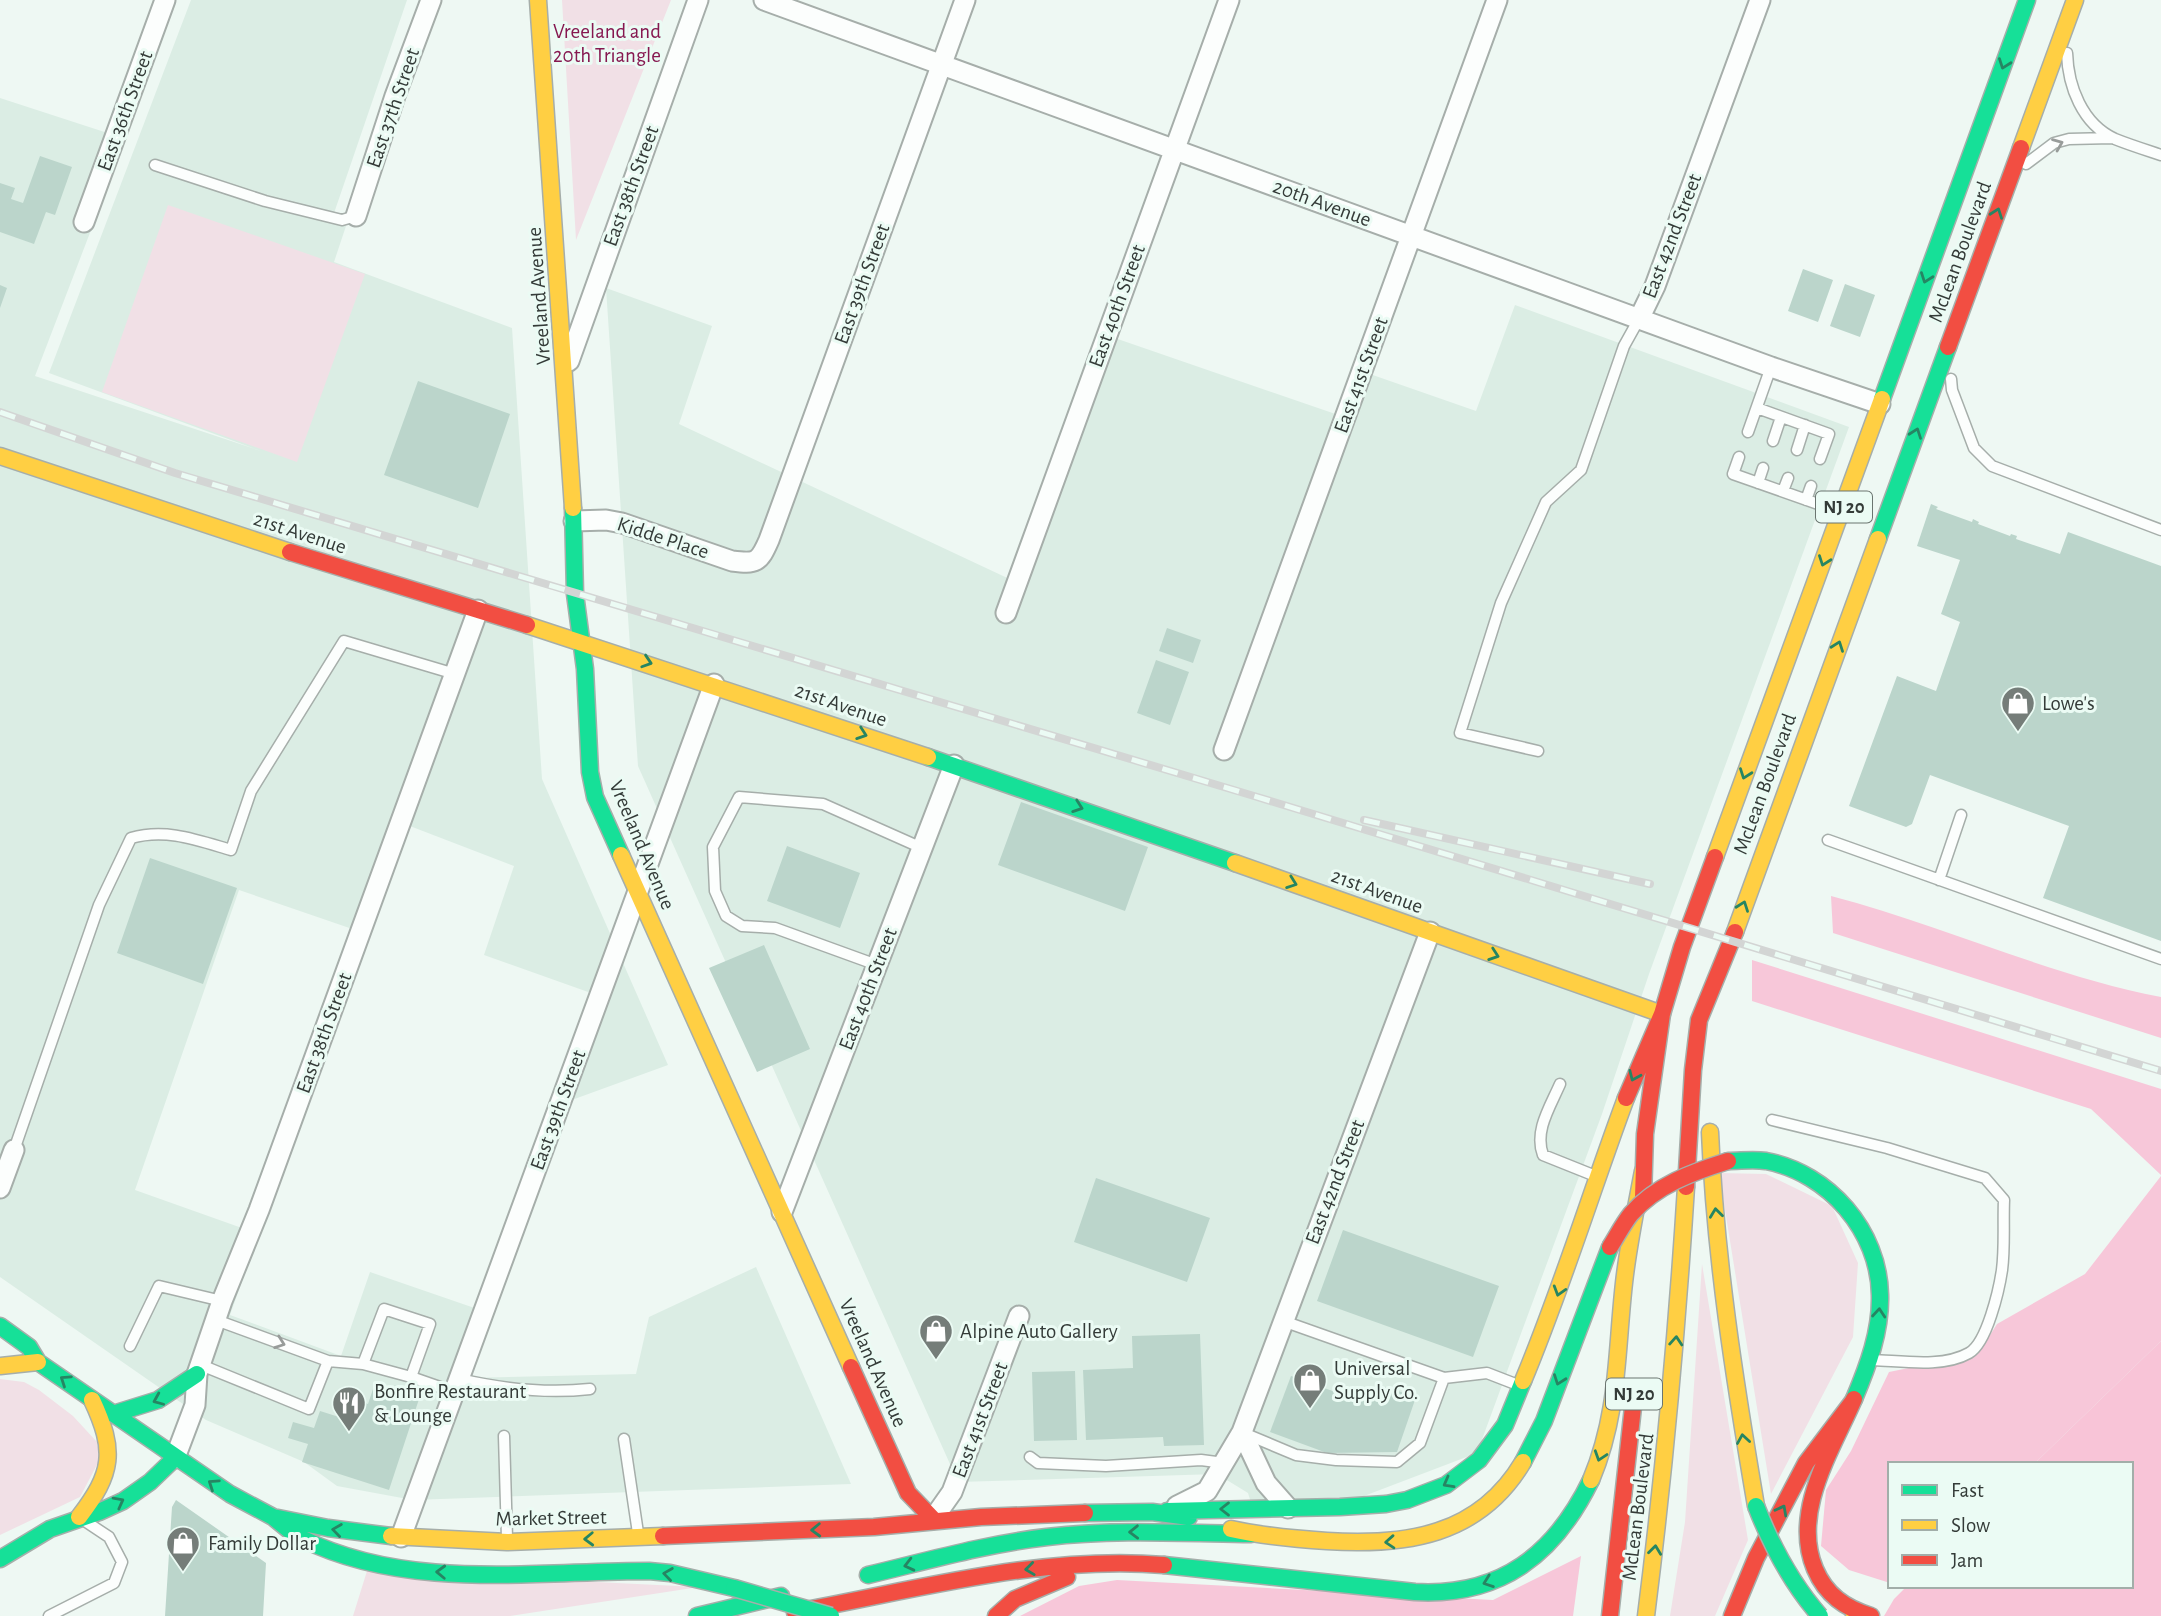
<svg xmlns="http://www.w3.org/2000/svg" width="2161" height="1616" viewBox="0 0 2161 1616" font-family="'Alegreya Sans',sans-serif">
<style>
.built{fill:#dbede4}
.green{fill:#f1e0e6}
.forest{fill:#f7c7d9}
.water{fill:#f8c4d7}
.building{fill:#bbd5cb}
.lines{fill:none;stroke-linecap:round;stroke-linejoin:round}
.lane-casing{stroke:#a6aeaa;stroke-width:13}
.street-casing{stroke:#a6aeaa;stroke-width:23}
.fast-casing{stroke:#a6aeaa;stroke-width:19}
.slow-casing{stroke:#a6aeaa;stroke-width:19}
.jam-casing{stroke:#a6aeaa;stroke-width:19}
.lane{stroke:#fcfefd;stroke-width:10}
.street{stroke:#fcfefd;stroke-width:19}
.fast{stroke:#16e098;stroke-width:16}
.slow{stroke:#ffcf43;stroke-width:16}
.jam{stroke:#f24e42;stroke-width:16}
.rail-casing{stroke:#d3d5d4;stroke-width:8}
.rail{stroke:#ebfbf4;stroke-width:5;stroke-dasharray:16;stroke-linecap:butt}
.fast-bridge-casing{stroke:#a6aeaa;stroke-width:19;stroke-linecap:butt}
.jam-bridge-casing{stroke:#a6aeaa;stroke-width:19;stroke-linecap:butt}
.fast-bridge{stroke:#16e098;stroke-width:16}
.jam-bridge{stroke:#f24e42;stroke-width:16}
.oneway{stroke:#268563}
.oneway2{stroke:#989c9a}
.labels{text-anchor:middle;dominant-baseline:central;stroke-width:6;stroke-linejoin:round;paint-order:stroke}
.shield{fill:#ebfbf4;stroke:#6b7570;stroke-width:2}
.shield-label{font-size:19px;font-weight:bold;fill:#343b38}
.park-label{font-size:21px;fill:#861850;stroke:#ebfbf4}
.street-label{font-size:21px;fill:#343b38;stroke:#ebfbf4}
.poi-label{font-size:21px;fill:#343b38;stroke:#ebfbf4;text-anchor:start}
</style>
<rect width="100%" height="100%" fill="#eef8f3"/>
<!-- built -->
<path class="built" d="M191,0H407L332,219L346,226L334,262L512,328L542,779L668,1065L569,1101L605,998L484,955L514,866L402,823L364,933L239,890L135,1190L259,1234L230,1315L341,1356L370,1272L489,1313L466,1378L636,1374L649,1317L756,1267L851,1484L413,1500L337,1486L304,1462L206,1420L0,1277V98L126,139L35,376L261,451L49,373Z
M606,288L712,326L679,424L1020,584L1109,336L1350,419L1367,373L1476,411L1515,305L1849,427L1649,974L1602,1114L1477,1453L1343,1504L1252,1506L1248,1493L1217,1474L958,1482L638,766Z"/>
<!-- green -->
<path class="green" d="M562,0H671L576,240Z
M168,205L365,274L297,462L102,392Z
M1719,1173L1766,1174L1832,1206L1858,1263L1853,1337L1771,1494Z
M1702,1264L1748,1540L1715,1616H1670L1685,1522Z
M0,1379L24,1382L39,1390L73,1416L97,1442L100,1459L80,1497L0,1535Z
M367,1571L699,1587L510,1616H353Z"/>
<!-- forest -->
<path class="forest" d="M1831,896C1942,925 2048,975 2161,997V1038L1833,933Z
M1752,960L2161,1089V1175L2091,1109L1752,1001Z
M2161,1176V1341L2034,1464H1890V1583L1849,1570L1821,1546L1826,1490L1851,1451L1889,1372L1978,1354L1997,1324L2085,1274Z
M1581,1556L1573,1616H1020L1079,1586L1117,1580L1493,1600Z"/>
<!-- water -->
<path class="water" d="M2161,1341V1616H1884L1894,1599L1907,1586H2131V1464H2034Z"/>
<!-- building -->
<path class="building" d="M40,156L72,167L55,215L46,212L34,244L0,232V183L15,188L11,199L23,203Z
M1803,269L1833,280L1818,322L1788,311Z
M1845,284L1875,295L1860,337L1830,326Z
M0,285L7,288L0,308Z
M418,381L510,414L478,508L384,475Z
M1931,504L1938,507L1936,509L1972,522L1973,519L1979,522L1978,524L2010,536L2011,534L2017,536L2016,539L2060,554L2068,532L2161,566V941L2043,898L2069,826L1930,775L1912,824L1906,827L1849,806L1897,676L1936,691L1960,622L1941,614L1960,560L1917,546Z
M1167,628L1201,640L1193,663L1159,651Z
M1156,660L1189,672L1170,725L1137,713Z
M1021,802L1148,847L1125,911L998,865Z
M787,846L860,873L840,928L767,901Z
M150,858L237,888L203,984L117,953Z
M764,945L810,1049L757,1072L709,968Z
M1096,1178L1210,1218L1187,1282L1074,1242Z
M1343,1230L1499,1286L1473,1357L1317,1301Z
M1200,1334L1204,1445L1164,1446L1163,1437L1086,1440L1083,1370L1133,1368L1132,1336Z
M1075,1371L1077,1440L1034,1441L1032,1372Z
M1291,1376L1349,1397H1375L1380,1385L1416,1397L1397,1452L1327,1453L1270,1432Z
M375,1383L393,1390L395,1385L421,1393L389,1490L302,1462L308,1444L288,1438L293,1422L314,1428L320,1411L339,1417L342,1409L352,1412L356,1400L368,1404Z
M176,1500L266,1563L263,1616H165L172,1507Z"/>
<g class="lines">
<!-- lane casing -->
<g class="lane-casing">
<path id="lane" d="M2067,53C2068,86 2082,124 2115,139C2130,145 2146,150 2161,155
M2026,164L2054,143L2069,139L2112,138
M155,165L265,201L342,220L356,216
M1951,379L1952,390L1974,448L1992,466L2161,530
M1757,408L1829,434L1820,459
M1748,432L1771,367
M1773,441L1781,417
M1797,450L1805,425
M1739,457L1733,474L1838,511
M1758,483L1763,468
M1783,491L1788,478
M1806,500L1811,486
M1538,751L1460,733L1501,603L1546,502L1581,470L1624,346L1639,319
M1828,840L2161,959
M1939,880L1961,815
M877,965L775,928L742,926L726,916L715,891L713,847L739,797L823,804L922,848
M1560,1084C1550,1107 1534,1131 1543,1155L1593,1175
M1772,1120L1887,1148L1985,1178L2004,1200C2003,1223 2005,1247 2002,1270C1999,1290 1987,1343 1969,1353C1943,1368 1902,1361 1873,1360
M14,1150L99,905L131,838C166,828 197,840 231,850L251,791L344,641L455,674
M1283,1321L1444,1378L1487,1373L1518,1385
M130,1346L159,1286L222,1301
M328,1361L363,1364L411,1377
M363,1364L384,1309L430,1324L411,1377L454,1392
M201,1365L309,1409L328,1361L216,1320
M459,1379C503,1389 545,1394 590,1389
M1246,1434L1296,1455L1336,1460L1397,1462L1420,1443L1444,1378
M504,1436L507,1538
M624,1439L638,1533
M1030,1457L1038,1463L1106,1466L1201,1460L1224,1463
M49,1616L114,1583L122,1562L109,1537L85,1521"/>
</g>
<!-- street casing -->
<g class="street-casing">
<path id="street" d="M764,0L1771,367L1880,404
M356,216L395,96L431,0
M84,222L165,0
M1639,319L1655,286L1760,0
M569,361L698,0
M574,521L606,520L622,523L732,561C756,564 759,563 769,540L965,0
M1006,613L1229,0
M1224,750L1497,0
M0,1188L14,1150
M782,1212L954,765
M1242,1432L1266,1483L1288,1508
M175,1458L195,1405L197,1374L222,1301L259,1210L478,610
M1177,1506L1207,1491L1242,1432L1430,932
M933,1519L952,1492L1019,1316
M401,1537L714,684"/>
</g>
<!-- fast casing -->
<g class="fast-casing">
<path id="fast" d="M1882,399L2027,0
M573,508L575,594L585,669L590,772L595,797L621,855
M1878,539L1948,347
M928,757L1235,863
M1728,1161C1741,1161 1753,1159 1766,1161C1829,1173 1879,1231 1880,1295C1881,1331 1868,1366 1854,1399
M0,1326L29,1347L38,1362L230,1494L273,1517L328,1528L391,1536
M113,1414L158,1400L197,1374
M1523,1462L1544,1421L1610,1247
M1167,1511L1340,1507L1386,1504L1407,1500L1446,1485L1479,1460L1505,1425L1523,1381
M1085,1513L1152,1512L1189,1517
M273,1517C283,1525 292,1534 303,1539C408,1591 536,1571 649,1571L670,1573L734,1588
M0,1559L50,1529L99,1512L123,1501L150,1482L175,1458
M1164,1565L1415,1592C1501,1597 1555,1554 1591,1480
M868,1575C927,1561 986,1544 1047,1537C1114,1529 1183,1533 1251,1534
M697,1616L781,1596"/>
</g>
<!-- slow casing -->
<g class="slow-casing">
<path id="slow" d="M538,0L573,508
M2021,148L2075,0
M0,456L290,552
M527,625L928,757
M621,855L851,1367
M1715,857L1882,399
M1235,863L1662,1014
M1735,932L1878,539
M1710,1132C1715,1257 1735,1383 1756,1506
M0,1366L38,1362
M1523,1381C1562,1288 1591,1192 1626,1098
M1591,1480C1619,1413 1616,1354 1624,1283C1628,1246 1636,1208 1643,1171
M79,1517C113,1473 116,1451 92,1400
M1231,1529C1263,1536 1294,1539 1327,1541C1406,1546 1479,1536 1523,1462
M391,1536L507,1542L663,1536
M1646,1616C1664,1473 1677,1331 1686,1187
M1854,1616L1862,1614"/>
</g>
<!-- jam casing -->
<g class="jam-casing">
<path id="jam" d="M1948,347L2021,148
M290,552L527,625
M1626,1098L1662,1014L1682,947L1715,857
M1686,1187L1693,1070L1699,1020L1735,932
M1643,1197L1645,1134L1662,1014
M851,1367L908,1493L933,1519
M1854,1399C1832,1450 1791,1512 1815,1569C1826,1595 1845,1608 1871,1616
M663,1536L874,1527L981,1517L1085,1513
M795,1612C916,1590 1040,1555 1164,1565
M996,1616L1015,1599L1067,1577
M1610,1616L1634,1398
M1732,1616L1756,1558L1806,1463L1853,1401"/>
</g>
<!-- lane -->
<use href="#lane" class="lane"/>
<!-- street -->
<use href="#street" class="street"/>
<!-- fast -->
<use href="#fast" class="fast"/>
<!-- slow -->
<use href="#slow" class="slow"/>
<!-- jam -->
<use href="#jam" class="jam"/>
<!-- rail casing -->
<g class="rail-casing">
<path id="rail" d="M0,412L175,473L1254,796L2161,1071
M1364,820L1650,884"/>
</g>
<!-- rail -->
<use href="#rail" class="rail"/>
<!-- fast-bridge casing -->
<g class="fast-bridge-casing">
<path id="fast-bridge" d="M1756,1506C1772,1547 1791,1583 1820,1616
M734,1588L831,1616"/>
</g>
<!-- jam-bridge casing -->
<g class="jam-bridge-casing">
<path id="jam-bridge" d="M1610,1247C1617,1236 1623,1224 1631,1214C1656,1185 1693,1172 1728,1161"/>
</g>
<!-- fast-bridge -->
<use href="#fast-bridge" class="fast-bridge"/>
<!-- jam-bridge -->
<use href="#jam-bridge" class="jam-bridge"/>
</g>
<!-- one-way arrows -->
<defs><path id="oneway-chevron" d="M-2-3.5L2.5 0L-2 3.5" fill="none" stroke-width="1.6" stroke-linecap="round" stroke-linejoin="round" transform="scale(1.75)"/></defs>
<g class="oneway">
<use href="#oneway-chevron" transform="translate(2004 64) rotate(110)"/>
<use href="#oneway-chevron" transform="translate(1997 213) rotate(-70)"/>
<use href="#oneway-chevron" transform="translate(1926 278) rotate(110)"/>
<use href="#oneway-chevron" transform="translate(1916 433) rotate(-70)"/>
<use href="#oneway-chevron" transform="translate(1824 561) rotate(110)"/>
<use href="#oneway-chevron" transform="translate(1838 646) rotate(-70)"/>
<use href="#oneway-chevron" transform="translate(647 662) rotate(18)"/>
<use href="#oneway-chevron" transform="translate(862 734) rotate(19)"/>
<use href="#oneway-chevron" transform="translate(1745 774) rotate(110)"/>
<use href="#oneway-chevron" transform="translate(1078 807) rotate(19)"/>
<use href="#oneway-chevron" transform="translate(1292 883) rotate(20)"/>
<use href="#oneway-chevron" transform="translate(1743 906) rotate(-70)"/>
<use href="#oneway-chevron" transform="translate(1494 955) rotate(19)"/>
<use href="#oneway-chevron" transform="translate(1634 1076) rotate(114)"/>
<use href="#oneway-chevron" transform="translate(1716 1213) rotate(-97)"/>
<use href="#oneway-chevron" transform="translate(1559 1291) rotate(107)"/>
<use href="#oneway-chevron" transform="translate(1879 1313) rotate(-85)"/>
<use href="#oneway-chevron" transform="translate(1676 1341) rotate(-86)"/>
<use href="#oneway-chevron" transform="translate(65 1380) rotate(-146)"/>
<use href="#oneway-chevron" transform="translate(1559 1380) rotate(110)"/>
<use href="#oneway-chevron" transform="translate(158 1400) rotate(157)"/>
<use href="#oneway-chevron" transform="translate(1743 1439) rotate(-99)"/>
<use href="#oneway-chevron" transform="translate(1600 1456) rotate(108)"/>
<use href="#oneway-chevron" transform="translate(1448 1483) rotate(151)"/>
<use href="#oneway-chevron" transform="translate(213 1484) rotate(-146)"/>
<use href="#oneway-chevron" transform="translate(119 1502) rotate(-28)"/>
<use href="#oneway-chevron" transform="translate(1225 1509) rotate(180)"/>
<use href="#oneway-chevron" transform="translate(1782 1510) rotate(-62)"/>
<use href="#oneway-chevron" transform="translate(337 1530) rotate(-172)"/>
<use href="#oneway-chevron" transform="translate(816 1530) rotate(178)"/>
<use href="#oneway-chevron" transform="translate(1134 1532) rotate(179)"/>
<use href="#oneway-chevron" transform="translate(589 1539) rotate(178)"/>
<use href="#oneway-chevron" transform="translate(1390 1542) rotate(176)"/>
<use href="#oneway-chevron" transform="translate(1655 1550) rotate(-83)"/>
<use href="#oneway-chevron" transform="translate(909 1565) rotate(166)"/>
<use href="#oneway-chevron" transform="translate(1030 1569) rotate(173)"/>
<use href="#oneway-chevron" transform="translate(441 1572) rotate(-178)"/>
<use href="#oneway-chevron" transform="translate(668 1574) rotate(-172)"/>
<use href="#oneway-chevron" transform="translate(1488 1582) rotate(160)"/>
</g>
<g class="oneway2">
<use href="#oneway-chevron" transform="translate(2058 144) rotate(-22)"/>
<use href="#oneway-chevron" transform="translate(280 1343) rotate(20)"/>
</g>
<!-- icons -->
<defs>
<g id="shop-pin" transform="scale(1.75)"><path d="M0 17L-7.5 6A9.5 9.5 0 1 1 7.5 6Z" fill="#757d79" stroke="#ebfbf4"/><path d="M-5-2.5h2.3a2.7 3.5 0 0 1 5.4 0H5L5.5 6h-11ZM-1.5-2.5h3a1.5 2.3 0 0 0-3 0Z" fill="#fff"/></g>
<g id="restaurant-pin" transform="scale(1.75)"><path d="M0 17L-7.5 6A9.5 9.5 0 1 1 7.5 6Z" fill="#757d79" stroke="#ebfbf4"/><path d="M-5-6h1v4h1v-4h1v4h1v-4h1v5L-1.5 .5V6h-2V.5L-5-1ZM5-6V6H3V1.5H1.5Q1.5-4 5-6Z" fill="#fff"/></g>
</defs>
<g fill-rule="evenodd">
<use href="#shop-pin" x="2018" y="703"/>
<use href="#shop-pin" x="936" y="1331"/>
<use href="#shop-pin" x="1310" y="1380"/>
<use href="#restaurant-pin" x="349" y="1403"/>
<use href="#shop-pin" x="183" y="1543"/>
</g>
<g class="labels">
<!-- shield labels -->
<g class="shield">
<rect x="1816" y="491.5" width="56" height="31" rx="5"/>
<rect x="1606" y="1378.5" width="56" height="31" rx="5"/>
</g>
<g class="shield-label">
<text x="1844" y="507">NJ 20</text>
<text x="1634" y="1394">NJ 20</text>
</g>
<!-- park labels -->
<g class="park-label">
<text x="607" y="31">Vreeland and<tspan x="607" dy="24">20th Triangle</tspan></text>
</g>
<!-- street labels -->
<g class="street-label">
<text transform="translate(393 108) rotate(-71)">East 37th Street</text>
<text transform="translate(125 111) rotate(-70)">East 36th Street</text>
<text transform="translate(631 186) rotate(-70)">East 38th Street</text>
<text transform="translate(1322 203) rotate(20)">20th Avenue</text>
<text transform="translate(1672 236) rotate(-69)">East 42nd Street</text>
<text transform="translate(1960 252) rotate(-70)">McLean Boulevard</text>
<text transform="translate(862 284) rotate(-70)">East 39th Street</text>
<text transform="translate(539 296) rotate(-94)">Vreeland Avenue</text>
<text transform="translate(1117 306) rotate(-70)">East 40th Street</text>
<text transform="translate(1361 375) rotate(-70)">East 41st Street</text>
<text transform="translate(300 533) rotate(18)">21st Avenue</text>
<text transform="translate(663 538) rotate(18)">Kidde Place</text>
<text transform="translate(841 705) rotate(19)">21st Avenue</text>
<text transform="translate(1765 784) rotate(-70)">McLean Boulevard</text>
<text transform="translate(642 845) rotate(67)">Vreeland Avenue</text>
<text transform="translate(1377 891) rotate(20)">21st Avenue</text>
<text transform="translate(868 989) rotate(-69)">East 40th Street</text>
<text transform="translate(324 1033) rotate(-70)">East 38th Street</text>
<text transform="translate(558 1110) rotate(-70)">East 39th Street</text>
<text transform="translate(1335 1182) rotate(-69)">East 42nd Street</text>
<text transform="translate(873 1363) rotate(66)">Vreeland Avenue</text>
<text transform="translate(980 1420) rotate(-69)">East 41st Street</text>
<text transform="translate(1638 1507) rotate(-83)">McLean Boulevard</text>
<text transform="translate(551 1518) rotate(-1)">Market Street</text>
</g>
<!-- poi labels -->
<g class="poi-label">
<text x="2042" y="703">Lowe's</text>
<text x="960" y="1331">Alpine Auto Gallery</text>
<text x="1334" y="1368">Universal<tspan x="1334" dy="24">Supply Co.</tspan></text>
<text x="374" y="1391">Bonfire Restaurant<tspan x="374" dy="24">&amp; Lounge</tspan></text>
<text x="208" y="1543">Family Dollar</text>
</g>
</g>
<!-- legend -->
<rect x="1888" y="1462" width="245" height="126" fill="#ebfbf4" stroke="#a2aea9" stroke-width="2"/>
<rect x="1902" y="1485" width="35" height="10" fill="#16e098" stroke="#a2aea9" stroke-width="2"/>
<text x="1951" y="1497" font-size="21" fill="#343b38">Fast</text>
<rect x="1902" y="1520" width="35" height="10" fill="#ffcf43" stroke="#a2aea9" stroke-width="2"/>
<text x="1951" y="1532" font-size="21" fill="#343b38">Slow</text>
<rect x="1902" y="1555" width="35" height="10" fill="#f24e42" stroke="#a2aea9" stroke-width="2"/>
<text x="1951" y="1567" font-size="21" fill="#343b38">Jam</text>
</svg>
